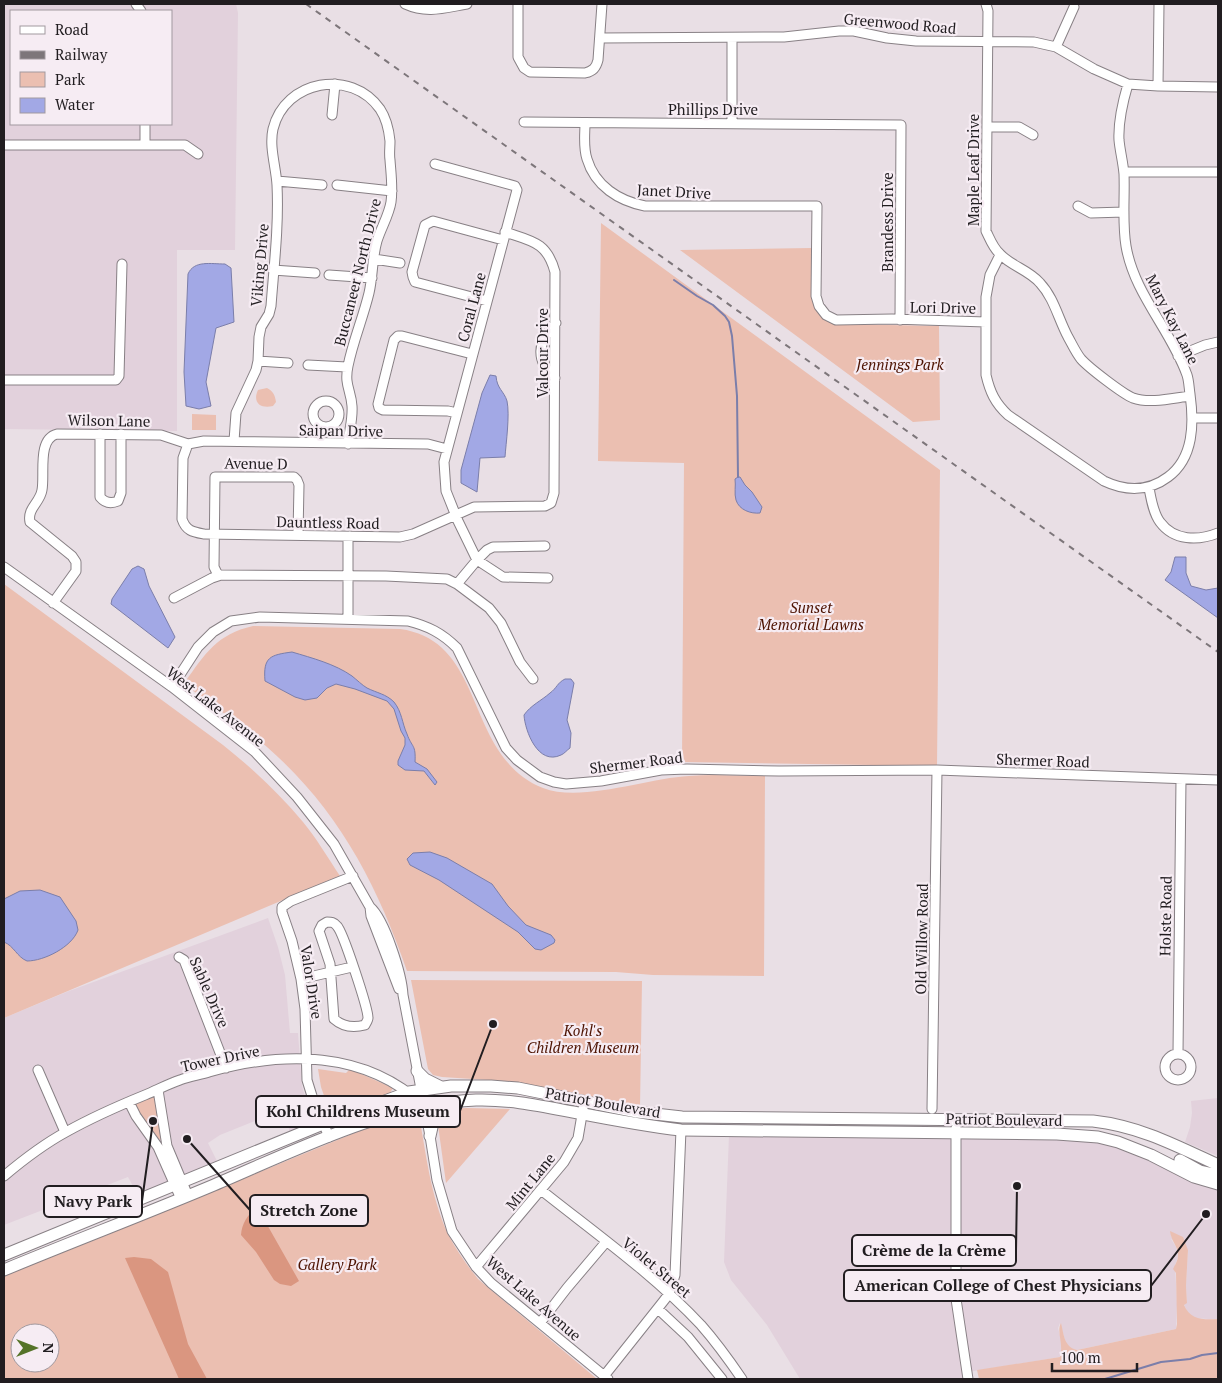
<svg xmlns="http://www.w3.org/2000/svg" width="1222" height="1383" viewBox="0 0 1222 1383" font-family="'PT Serif',serif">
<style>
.built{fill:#e2d1dc;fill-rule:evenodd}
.green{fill:#ebbfb1;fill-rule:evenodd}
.forest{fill:#da9680}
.water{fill:#a2a8e5;stroke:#7b7eaa}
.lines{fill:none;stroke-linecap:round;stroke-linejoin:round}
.stream{stroke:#7b7eaa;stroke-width:2}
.minor-casing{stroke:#888085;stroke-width:11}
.major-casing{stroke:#888085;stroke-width:13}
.minor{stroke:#fff;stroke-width:9}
.major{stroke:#fff;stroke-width:11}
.rail{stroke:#7d767a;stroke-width:2;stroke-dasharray:6 6;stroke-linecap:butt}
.labels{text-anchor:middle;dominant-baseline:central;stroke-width:4.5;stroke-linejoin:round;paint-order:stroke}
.street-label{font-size:15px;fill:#211d20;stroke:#f6ecf3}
.park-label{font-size:15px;font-style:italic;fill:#4d1200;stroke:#f6ecf3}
.leader{fill:none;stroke:#211d20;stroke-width:2}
.callout-dot{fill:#211d20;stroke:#f6ecf3;stroke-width:2}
.callout{fill:#f6ecf3;stroke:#211d20;stroke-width:2}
.callout-label{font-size:16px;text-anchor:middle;font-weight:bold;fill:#211d20}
</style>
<rect width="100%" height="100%" fill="#e9dfe5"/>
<!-- built -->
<path class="built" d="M4,4H236L238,13L235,250H177V431L4,429ZM11,11H171V124H11Z
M268,918L278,947L285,975L290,1033H298L302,1086L312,1122L290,1133L284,1109L220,1135L208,1143L217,1161L139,1197L128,1177L4,1225V1018L69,991Z
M1218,1098V1156L1185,1142L1190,1127L1192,1113L1191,1101Z
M729,1135L1011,1137L1098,1141L1161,1163L1218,1188V1319H1208L1195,1318L1187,1312L1184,1304L1187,1302L1186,1286L1188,1250L1171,1239L1176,1247L1178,1257L1175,1265L1177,1304L1176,1329L1077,1350L1071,1349L1066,1343L1060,1323L1058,1328L1063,1347L1060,1357L962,1373L963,1379H800L767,1325L731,1280L724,1262Z"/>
<!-- green -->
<path class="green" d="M601,223L940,470L937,766L682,762L684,463L598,461Z
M812,248L813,304C818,315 825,321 836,324L939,326L940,420L913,422L680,250Z
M267,388C273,391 275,395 276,402L273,406C261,409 252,403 258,390Z
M192,414L216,415V430H192Z
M4,584L223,745C252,768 279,793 303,822C317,839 328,858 340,876L4,1018Z
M253,626L400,629C488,641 463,756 543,788C581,803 648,778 689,776C714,774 740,776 765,776L764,976L653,975L616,972L407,971C377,884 338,809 267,747C250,732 231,719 213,705C204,698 193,692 186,684L185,682C205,654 217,634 253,626Z
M411,980L642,981L640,1108L503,1081L442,1077L433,1075L428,1069Z
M318,1069L346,1073L350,1069L393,1088L390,1093L330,1113L321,1087Z
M154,1096H157L162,1140L158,1139L135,1108L136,1103Z
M466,1108L510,1109L446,1183L438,1125L441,1115L451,1109Z
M418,1110C426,1152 430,1195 448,1234C456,1250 467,1265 478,1279L597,1379H4V1274L97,1239L386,1120ZM20,1333H50V1363H20Z
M1170,1231L1183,1237L1188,1250L1186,1286L1187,1303L1184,1305C1190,1320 1204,1320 1218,1319V1379H979L977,1370L1060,1357C1064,1343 1056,1332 1061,1323C1064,1335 1064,1347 1077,1350L1176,1329L1177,1324L1176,1273L1173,1269C1175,1265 1178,1260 1178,1256C1179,1248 1171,1241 1170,1231Z"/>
<!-- forest -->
<path class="forest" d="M271,1198L265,1221L299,1281L291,1286L280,1284L274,1280L256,1252L241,1235C242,1218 256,1205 271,1198Z
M134,1257L151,1259L168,1272L188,1344L207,1379H179L125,1258Z"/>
<!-- water -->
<path class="water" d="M225,264L231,268L234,322L216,328L206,382L211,406L199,409L186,406L184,372L188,274C194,260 211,264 225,264Z
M490,375L496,376C497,389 504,391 507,401C510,415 506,443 505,457L480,458L477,492L461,483V470L482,393Z
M738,477H740L745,485L752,492L762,507L760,513C751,514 739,510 736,500C734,494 736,485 735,479Z
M1175,557H1186V573L1191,586L1206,590L1218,588V618L1165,580L1171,572Z
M138,566L144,569L149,586L175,637L168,648L111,604L112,599L132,569Z
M292,652C312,658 335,664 352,676C357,680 362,685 367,688C377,693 386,694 394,702C402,712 402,723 407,734C412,748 416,744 415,762L427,769L437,782L435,785L424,771L405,770L398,765V761L405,745V738L401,731L394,709L387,701L355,689L336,684L327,688L317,698L305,700L295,697L265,681C263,657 270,655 292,652Z
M565,679H571L574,683L567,720L571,733L570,748C567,750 564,754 561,755C538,766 525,731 524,715C531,705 541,701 550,693C557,688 557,683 565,679Z
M430,852L447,858L492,884L508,906L526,925L551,935L555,940L554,943L541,950L535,949L518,932L439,880L410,865L407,859L413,853Z
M40,890L60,897L76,921L78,930C72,947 44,961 27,961C17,957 14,946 4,942V899L20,891Z"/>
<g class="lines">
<!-- stream -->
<path class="stream" d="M674,280L697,296L713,305L725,316L729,322L732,336L737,396L738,477
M1105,1379L1161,1362L1190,1359L1202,1355L1218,1353"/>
<!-- minor casing -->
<g class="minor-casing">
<path id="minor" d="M136,4L141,11
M405,4C427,14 444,8 467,4
M518,4V57L524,68L530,72L585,73C593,71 596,68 598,60L602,4
M986,4L988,11L986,231C990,239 993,248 1000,254C1011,266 1029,270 1040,283C1054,298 1058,318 1068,337C1072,344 1076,353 1081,359C1089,368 1123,394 1133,398C1150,404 1173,398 1190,396
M601,38L784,37L839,31H854L887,38L916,41L1034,42L1056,47L1094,69L1128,84L1158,86L1218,87
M732,38V123
M1056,47L1074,7
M1158,86L1159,4
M332,115L335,84
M524,122L901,125L900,320
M585,123C585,134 583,147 587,159C595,186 619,201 645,206H817L816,296L819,306L826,315L836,320L892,319L986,322
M987,127H1019L1033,135
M4,145H185L198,154
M145,145V124
M435,164L515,186L517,190L444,462L446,491L458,521L477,560L487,550L493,547L545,546
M1124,172H1218
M277,181L322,185
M337,185L392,191
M1078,206L1091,213L1124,212
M1000,255L990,275L986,297V375C990,392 995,403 1008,415L1104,481C1125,491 1148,492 1168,477C1194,458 1194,423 1190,394C1189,388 1189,381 1187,375C1171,330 1134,294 1126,246C1122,222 1125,197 1124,174C1123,162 1120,151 1119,140C1118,121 1123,101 1128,84
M374,259L400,263
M273,270L315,273
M329,275L372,278
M487,301L415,282L413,277L412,272L425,225L433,221L503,240
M1178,356L1205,345L1218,342
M258,361L288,363
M308,365L347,367
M555,378C535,361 537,341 556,323
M4,380H116L119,376L122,264
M313 414a13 13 0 1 1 26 0a13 13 0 1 1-26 0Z
M457,413L448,411L383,410L379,408L378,404L394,340L398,336H402L472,354
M1193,418H1218
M100,434V497C105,503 111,504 118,501L121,493V434
M234,441L236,413L256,370L258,361L259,337L261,327L269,314L271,306C274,266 279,225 277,185C276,167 269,147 273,129C285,80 351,68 380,109C386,118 389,131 390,141C390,148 389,154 390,160C391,174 393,188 391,202C389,215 381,228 377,241C372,258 373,276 369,293C363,318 353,341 348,366C344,385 351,390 352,406C353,419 349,431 348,444
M188,444L183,458L182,519C186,531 193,532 204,534L400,537L413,534L474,507L545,506L551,503L554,493L555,272C547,242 532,241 505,232
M188,444L204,441L428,444L447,449
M1149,488C1151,498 1153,513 1160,522C1174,541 1198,541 1218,533
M4,567L172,687L255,752L297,797L334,844L370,907C385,920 402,975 403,995L430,1136L437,1180L452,1231L476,1267L491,1283L608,1379
M218,575L214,567L215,477H294L297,480L299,485L298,535
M457,584L489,608L501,623L520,662L533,679
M174,598L212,578L221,575L386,576L447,579L457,584L477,560L503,577L548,578
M53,603L76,571V562L72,556L30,522C27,508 40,503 42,490C45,474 37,439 57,434L161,435L188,444
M348,618V539L350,536
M172,687L198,647L213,632L231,621L260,617L408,621C428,626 442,633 457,648L506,748L517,760L540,777L554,782L566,784L601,781L661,770L687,769L779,771L937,770L1218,780
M370,907L371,916L399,989
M327,922C331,922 334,922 337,926C343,932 368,1008 368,1018C368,1020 366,1023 365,1025C354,1028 343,1027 334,1019L330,964L319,931L322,925Z
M179,957L184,960L226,1068
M301,979L352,967
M1178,1053L1181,779
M1165 1067a13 13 0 1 1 26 0a13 13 0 1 1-26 0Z
M38,1070L65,1132
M158,1090L167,1146L188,1196
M129,1102L136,1116L158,1147L181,1199
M932,1109L937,770
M956,1128V1299L968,1379
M329,1137L312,1096L307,1080L305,1009L301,979L292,941L282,912V907L291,901L353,876
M4,1176C23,1160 44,1144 66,1132C91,1118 118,1106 145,1095C157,1090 168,1084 180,1080C189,1076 200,1075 209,1072C283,1051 365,1050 424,1106
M541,1190C595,1233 653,1274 701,1325C716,1342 729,1360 742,1379
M476,1267L564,1162L578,1138L583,1109
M658,1309L688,1337L722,1379
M540,1323L567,1288L606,1242
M604,1376L662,1303L669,1294L675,1275L681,1130"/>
</g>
<!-- major casing -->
<g class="major-casing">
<path id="major" d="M417,1071L425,1079L441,1087
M430,1136L434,1118L445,1103
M1180,1160L1200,1171L1218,1175
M4,1255L323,1124L409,1092L451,1086H491L518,1088L637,1112L682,1117L1093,1121C1139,1126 1177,1146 1218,1165
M4,1270C74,1241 145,1214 214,1185C294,1151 389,1103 476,1100C508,1099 541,1106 573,1112C609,1119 645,1126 681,1130L1057,1134L1098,1137L1118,1142L1151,1155L1194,1177L1218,1184"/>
</g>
<!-- minor -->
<use href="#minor" class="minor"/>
<!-- major -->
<use href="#major" class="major"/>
<!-- rail -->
<path class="rail" d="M306,4L1218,652"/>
</g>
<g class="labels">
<!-- street labels -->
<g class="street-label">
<text transform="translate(900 23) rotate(5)">Greenwood Road</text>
<text x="713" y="109">Phillips Drive</text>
<text transform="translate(973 170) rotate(-90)">Maple Leaf Drive</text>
<text transform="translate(674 191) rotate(3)">Janet Drive</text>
<text transform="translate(887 222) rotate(-90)">Brandess Drive</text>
<text transform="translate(259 265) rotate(-85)">Viking Drive</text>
<text transform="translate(357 272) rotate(-76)">Buccaneer North Drive</text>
<text transform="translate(471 307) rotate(-75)">Coral Lane</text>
<text transform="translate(943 307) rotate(1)">Lori Drive</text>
<text transform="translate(1173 319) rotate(63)">Mary Kay Lane</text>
<text transform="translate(542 353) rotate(-90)">Valcour Drive</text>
<text transform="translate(109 420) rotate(1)">Wilson Lane</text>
<text transform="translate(341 430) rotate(1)">Saipan Drive</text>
<text transform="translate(256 463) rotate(1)">Avenue D</text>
<text transform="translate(328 522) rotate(1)">Dauntless Road</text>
<text transform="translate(216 706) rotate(38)">West Lake Avenue</text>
<text transform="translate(1043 760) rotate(2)">Shermer Road</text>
<text transform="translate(636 762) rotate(-7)">Shermer Road</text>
<text transform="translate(1165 916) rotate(-89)">Holste Road</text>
<text transform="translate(921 939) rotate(-89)">Old Willow Road</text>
<text transform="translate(312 982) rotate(81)">Valor Drive</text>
<text transform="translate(210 992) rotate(66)">Sable Drive</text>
<text transform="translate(220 1058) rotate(-12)">Tower Drive</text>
<text transform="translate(603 1102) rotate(10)">Patriot Boulevard</text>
<text transform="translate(1004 1119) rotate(1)">Patriot Boulevard</text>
<text transform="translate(530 1181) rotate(-51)">Mint Lane</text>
<text transform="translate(657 1267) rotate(40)">Violet Street</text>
<text transform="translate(534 1298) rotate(41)">West Lake Avenue</text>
</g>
<!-- park labels -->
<g class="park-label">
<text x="900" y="364">Jennings Park</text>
<text x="811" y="607">Sunset<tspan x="811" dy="17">Memorial Lawns</tspan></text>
<text x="583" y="1030">Kohl's<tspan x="583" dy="17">Children Museum</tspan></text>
<text x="337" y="1264">Gallery Park</text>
</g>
</g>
<!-- callouts -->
<path class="leader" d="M493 1024L460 1111M153 1121L142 1201M187 1139L250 1210M1017 1186L1016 1251M1206 1214L1151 1286"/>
<g class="callout-dot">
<circle cx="493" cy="1024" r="5"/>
<circle cx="153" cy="1121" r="5"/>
<circle cx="187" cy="1139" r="5"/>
<circle cx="1017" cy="1186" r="5"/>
<circle cx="1206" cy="1214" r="5"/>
</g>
<g class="callout">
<rect x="256" y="1096" width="204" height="31" rx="5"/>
<rect x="44" y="1186" width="98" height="31" rx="5"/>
<rect x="250" y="1195" width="118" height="31" rx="5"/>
<rect x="852" y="1235" width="164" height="31" rx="5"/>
<rect x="844" y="1270" width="307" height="31" rx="5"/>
</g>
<g class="callout-label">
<text x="358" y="1117">Kohl Childrens Museum</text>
<text x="93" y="1207">Navy Park</text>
<text x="309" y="1216">Stretch Zone</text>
<text x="934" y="1256">Crème de la Crème</text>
<text x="998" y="1291">American College of Chest Physicians</text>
</g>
<!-- border -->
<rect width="1222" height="1383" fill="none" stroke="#211d20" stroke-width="10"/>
<!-- legend -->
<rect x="10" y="10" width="162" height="115" fill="#f6ecf3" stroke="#a1999f"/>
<rect x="20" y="26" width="25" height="8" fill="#ffffff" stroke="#a1999f"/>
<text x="55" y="35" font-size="15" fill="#211d20">Road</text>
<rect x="20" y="51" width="25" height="8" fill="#7d767a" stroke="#a1999f"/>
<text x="55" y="60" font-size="15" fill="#211d20">Railway</text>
<rect x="20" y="72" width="25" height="15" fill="#ebbfb1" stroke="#a1999f"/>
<text x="55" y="85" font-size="15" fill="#211d20">Park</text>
<rect x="20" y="98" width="25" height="15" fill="#a2a8e5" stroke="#a1999f"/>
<text x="55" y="110" font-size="15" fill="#211d20">Water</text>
<!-- north arrow -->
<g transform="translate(35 1348) rotate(90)"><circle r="24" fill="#f6ecf3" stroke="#a1999f"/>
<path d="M0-4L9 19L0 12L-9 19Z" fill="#557328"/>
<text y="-8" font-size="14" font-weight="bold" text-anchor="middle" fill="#211d20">N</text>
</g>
<!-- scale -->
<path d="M1052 1363v8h85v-8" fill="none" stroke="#211d20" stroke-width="2.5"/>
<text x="1060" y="1363" font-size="15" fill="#211d20" stroke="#f6ecf3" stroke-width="4" paint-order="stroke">100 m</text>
</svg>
